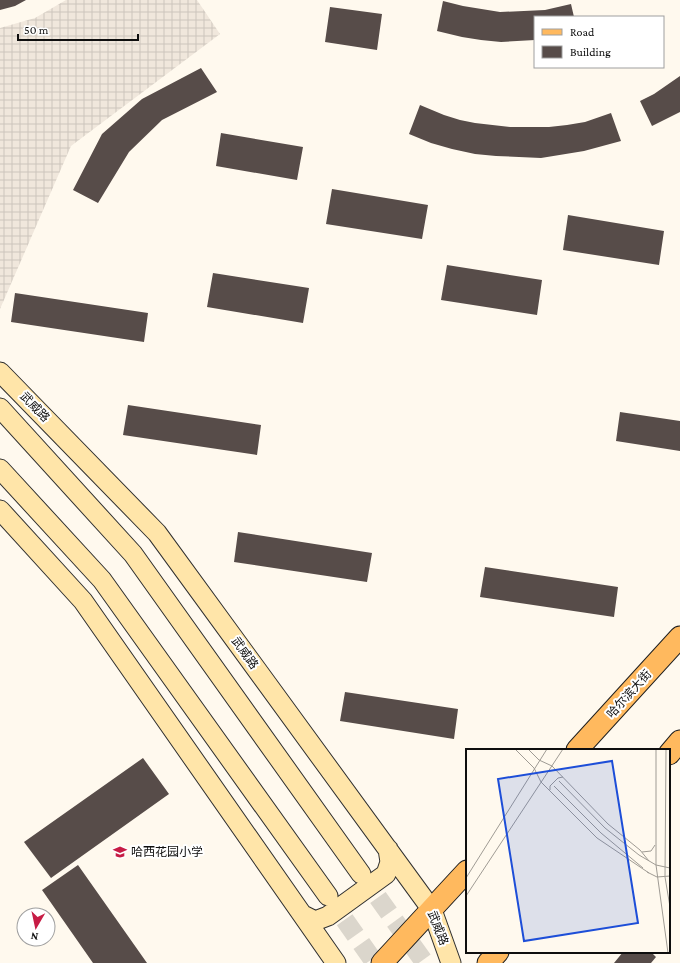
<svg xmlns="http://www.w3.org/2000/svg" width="680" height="963" viewBox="0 0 680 963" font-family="'Crimson Pro','Noto Sans SC',serif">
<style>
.plaza{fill:url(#plaza-grid)}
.building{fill:#574c49}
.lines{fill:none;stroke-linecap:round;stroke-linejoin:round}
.secondary-tunnel{stroke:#dbd6cc;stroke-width:19;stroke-dasharray:19 10;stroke-linecap:butt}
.secondary-casing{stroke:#303030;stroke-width:21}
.primary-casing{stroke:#1f1f1f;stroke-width:23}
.secondary{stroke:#ffe5a9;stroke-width:19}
.primary{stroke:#ffb95e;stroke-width:21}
.labels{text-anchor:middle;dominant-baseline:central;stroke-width:4;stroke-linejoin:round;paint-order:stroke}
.street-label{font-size:12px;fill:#0e0e0e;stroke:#fff}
.poi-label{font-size:12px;fill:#0e0e0e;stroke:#fff;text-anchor:start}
.inset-road{fill:none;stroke:#9f9b94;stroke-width:1}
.view{fill:#1d4ed8;fill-opacity:0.15;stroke:#1d4ed8;stroke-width:2}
.inset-edge{fill:none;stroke:#0e0e0e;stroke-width:2}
</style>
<defs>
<pattern id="plaza-grid" width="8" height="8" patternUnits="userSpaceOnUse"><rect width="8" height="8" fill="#f0e7dc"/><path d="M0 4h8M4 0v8" fill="none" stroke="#cdc5bc"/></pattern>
</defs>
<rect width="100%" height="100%" fill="#fff9ee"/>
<!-- plaza -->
<path class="plaza" d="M66,0H197L220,34L71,146L0,309V28L35,18Z"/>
<!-- building -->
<path class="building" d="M0,0H26L15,6L0,10Z
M443,1L463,6L500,12L545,10L571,4L574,17H535V40L501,42L481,40L462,37L437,31Z
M330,7L382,14L377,50L325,42Z
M201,68L217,92L162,120L129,152L98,203L73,190L102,134L142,99Z
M680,76V112L652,126L640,101L654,94Z
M420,105L444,115L460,120L475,123L510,127H549L567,125L585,122L611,113L621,141L584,151L541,158L496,156L475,154L452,149L431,143L409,134Z
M221,133L303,147L297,180L216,166Z
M332,189L428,205L422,239L326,224Z
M568,215L664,231L659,265L563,250Z
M447,265L542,280L537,315L441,300Z
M213,273L309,288L303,323L207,307Z
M15,293L148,313L144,342L11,322Z
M128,405L261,425L257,455L123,435Z
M620,412L680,421V451L616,441Z
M238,532L372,553L367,582L234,562Z
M485,567L618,587L614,617L480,597Z
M345,692L458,709L454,739L340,721Z
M143,758L169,794L51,878L24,842Z
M78,865L147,963H93L42,890Z
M623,952H651L656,957L651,963H614Z"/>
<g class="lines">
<!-- secondary-tunnel -->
<path class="secondary-tunnel" d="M361,874L425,963
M328,896L375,963"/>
<!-- secondary casing -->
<g class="secondary-casing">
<path id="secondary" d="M0,372L157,533L432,910L451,963
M0,408L133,554L361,874
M0,469L102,580L328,896
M0,510L83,601L336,963
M303,915L315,921L328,916L386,874L390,862L388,849"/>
</g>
<!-- primary casing -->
<g class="primary-casing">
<path id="primary" d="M577,750L680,637
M669,754L680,741
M382,963L467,871
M488,963L498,952"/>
</g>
<!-- secondary -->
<use href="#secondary" class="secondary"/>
<!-- primary -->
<use href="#primary" class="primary"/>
</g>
<!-- icons -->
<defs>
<g id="school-bare" transform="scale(1.08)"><path d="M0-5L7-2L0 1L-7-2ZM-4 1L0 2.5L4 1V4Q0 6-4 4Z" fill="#c71c45" stroke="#fff" stroke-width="2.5" paint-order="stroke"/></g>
</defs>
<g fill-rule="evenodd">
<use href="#school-bare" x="120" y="852"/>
</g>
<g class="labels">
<!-- street labels -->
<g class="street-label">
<text transform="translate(35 407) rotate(46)">武威路</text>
<text transform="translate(245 653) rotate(54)">武威路</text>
<text transform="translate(629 694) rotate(-48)">哈尔滨大街</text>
<text transform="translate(438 928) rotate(69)">武威路</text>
</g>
<!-- poi labels -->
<g class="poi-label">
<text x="131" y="852">哈西花园小学</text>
</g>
</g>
<!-- overview -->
<g transform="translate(466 749)">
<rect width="204" height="204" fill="#fff9ee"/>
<path class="inset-road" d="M49,0L68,19L75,33L131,89L183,124M62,0L73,11L86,17L142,75L174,101L183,112M190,0V116L202,204M200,0L199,128L204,158M93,32L139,79L173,106L190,116L204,119M88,37L135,84L177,119M84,41V37L92,29L97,28M176,103L185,102L189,96M181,123L191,128L204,127M0,129L81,0M0,147L97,0"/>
<path class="view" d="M146,12L172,174L58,192L32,30Z"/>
<rect width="204" height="204" class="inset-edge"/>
</g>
<!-- legend -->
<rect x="534" y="16" width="130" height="52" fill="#ffffff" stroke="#9f9f9f"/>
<rect x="542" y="29" width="20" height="6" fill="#ffb95e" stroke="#9f9f9f"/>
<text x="570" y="36" font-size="12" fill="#0e0e0e">Road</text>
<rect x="542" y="46" width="20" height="12" fill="#574c49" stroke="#9f9f9f"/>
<text x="570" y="56" font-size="12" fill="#0e0e0e">Building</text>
<!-- north arrow -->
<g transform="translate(36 927) rotate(189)"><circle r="19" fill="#ffffff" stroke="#9f9f9f"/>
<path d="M0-3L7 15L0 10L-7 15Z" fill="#c71c45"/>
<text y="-6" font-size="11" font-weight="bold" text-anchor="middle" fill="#0e0e0e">N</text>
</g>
<!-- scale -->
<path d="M18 34v6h120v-6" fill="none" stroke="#0e0e0e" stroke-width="2"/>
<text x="24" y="34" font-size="12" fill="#0e0e0e" stroke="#ffffff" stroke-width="3" paint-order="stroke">50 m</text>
</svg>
